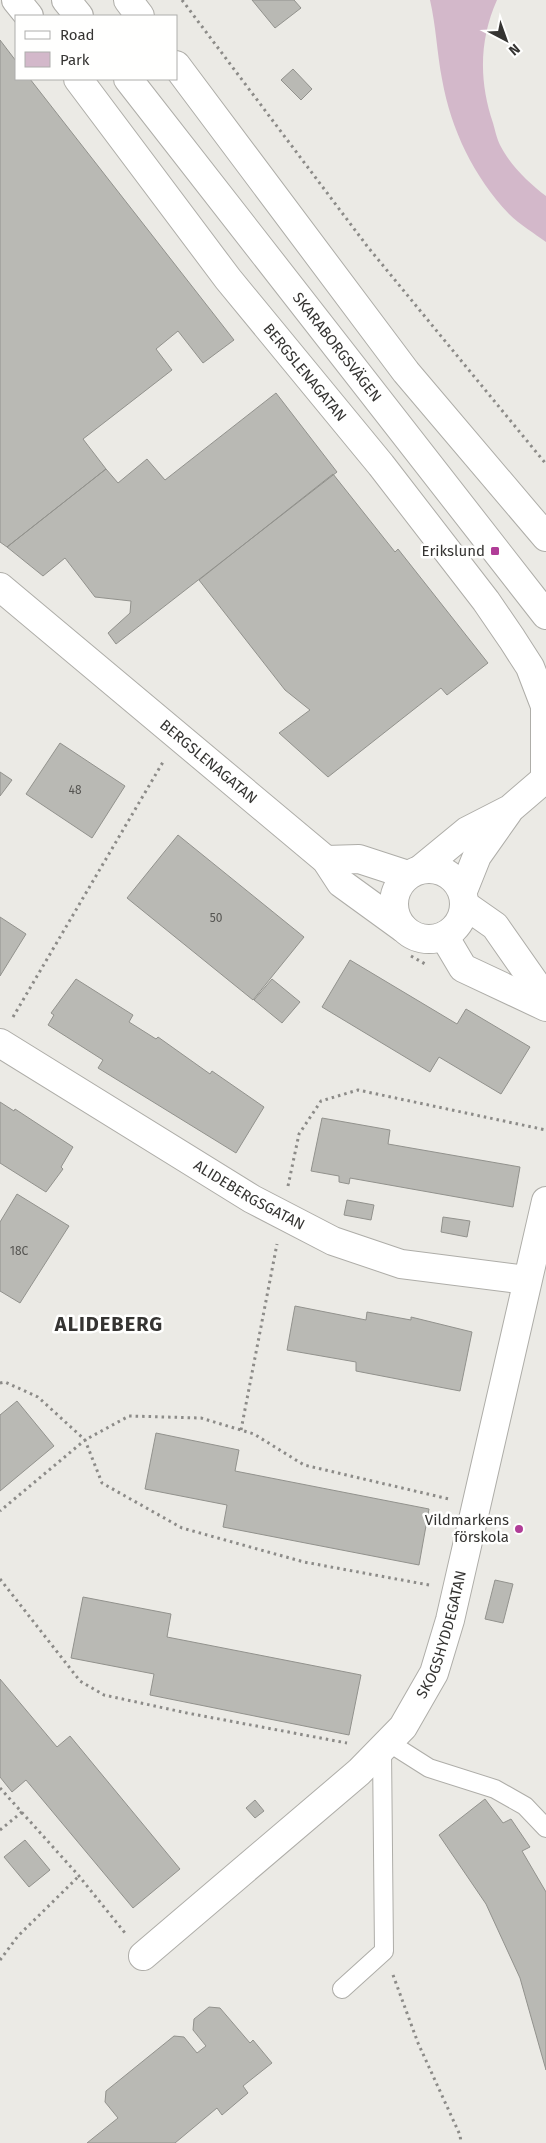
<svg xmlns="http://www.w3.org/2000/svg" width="546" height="2143" viewBox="0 0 546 2143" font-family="'Fira Sans',sans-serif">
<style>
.green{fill:#d3b8ca}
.building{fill:#b9b9b4;stroke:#92928d}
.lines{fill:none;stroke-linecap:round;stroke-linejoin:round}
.service-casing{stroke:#aeada8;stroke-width:20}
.minor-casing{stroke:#aeada8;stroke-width:30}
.primary-casing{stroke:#aeada8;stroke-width:30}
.path{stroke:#8c8b88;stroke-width:3;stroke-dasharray:2.5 4;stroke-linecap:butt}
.service{stroke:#fff;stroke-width:18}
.minor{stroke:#fff;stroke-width:28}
.primary{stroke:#fff;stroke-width:28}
.poi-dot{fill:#b03d97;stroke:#fffffe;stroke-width:2}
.labels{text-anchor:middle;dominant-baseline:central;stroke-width:5;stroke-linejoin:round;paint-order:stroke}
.number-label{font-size:12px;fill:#565552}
.street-label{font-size:15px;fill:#353432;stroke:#fffffe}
.poi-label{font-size:15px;fill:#353432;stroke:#fffffe;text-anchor:end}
.district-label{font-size:20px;font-weight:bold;letter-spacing:1px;fill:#353432;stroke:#fffffe}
</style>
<rect width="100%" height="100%" fill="#ebeae5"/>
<!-- green -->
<path class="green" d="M430,0H497C479,40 479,82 493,123C495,130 497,139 500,145C510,165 529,183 546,196V242C534,233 520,225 509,214C474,177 451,130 442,79C437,53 436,26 430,0Z"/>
<!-- building -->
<path class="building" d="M252,0H294L301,8L275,28Z
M0,40L16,61V79H30L234,340L203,363L178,331L156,349L172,370L83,439L106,469L7,547L0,542Z
M293,69L312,89L301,100L281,80Z
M276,393L337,472L116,644L108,633L130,613L131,601L95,597L65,558L43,576L7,547L106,469L118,483L147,459L165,480Z
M333,474L395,552L398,549L488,663L447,695L441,688L328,777L279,733L310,710L285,690L199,580Z
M60,743L125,786L92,838L26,794Z
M0,772L12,780L0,796Z
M178,835L304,937L253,1000L127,898Z
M0,917L26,934L0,976Z
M350,960L457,1024L466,1009L530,1047L501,1094L439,1057L430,1072L322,1007Z
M76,979L133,1015L129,1022L156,1039L158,1037L210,1074L212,1071L264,1107L236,1153L98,1068L103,1060L48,1025L54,1015L51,1013Z
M272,979L300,1002L282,1023L254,1000Z
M0,1102L14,1111L15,1109L73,1147L61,1167L63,1169L46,1192L0,1163Z
M322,1118L390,1130L388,1144L520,1167L513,1207L350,1178L349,1184L339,1182V1176L311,1171Z
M17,1194L69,1226L20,1303L0,1291V1222Z
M347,1200L374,1205L371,1220L344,1215Z
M443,1217L470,1221L467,1237L441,1232Z
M295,1306L366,1320L367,1312L411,1320V1317L472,1332L460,1391L356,1371V1362L287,1350Z
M17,1401L54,1446L0,1491V1415Z
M156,1433L239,1450L235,1471L429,1509L419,1565L223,1527L227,1505L145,1489Z
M495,1580L513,1584L503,1623L485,1619Z
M83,1597L171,1614L167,1637L361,1675L349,1735L150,1695L154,1674L71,1658Z
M0,1679L57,1747L70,1736L180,1869L133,1908L26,1780L12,1792L0,1777Z
M485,1799L503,1823L511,1819L530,1847L522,1851L546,1892V2070L520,1978L486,1904L439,1835Z
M255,1800L264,1811L255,1818L246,1808Z
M25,1840L50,1870L29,1887L4,1857Z
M209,2007L220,2008L250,2043L253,2040L272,2063L243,2086L248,2093L222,2115L217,2108L175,2143H87L118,2118L105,2102L106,2091L174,2036L184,2037L197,2053L206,2046L193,2030L194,2019Z"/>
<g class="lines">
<!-- service casing -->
<g class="service-casing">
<path id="service" d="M388,1742L429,1768L495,1789L525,1806L546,1828
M342,1989L384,1951L382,1749"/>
</g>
<!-- minor casing -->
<g class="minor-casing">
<g id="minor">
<path d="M16,0L29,16"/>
<path id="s1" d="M78,79L228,279L381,465L486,601L512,639L530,667L545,706V779"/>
<path id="s2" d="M0,587L326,860L341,883L403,928"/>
<path d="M326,860L359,859L408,875"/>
<path d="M422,868L467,831L510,809L546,778"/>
<circle cx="429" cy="904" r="35"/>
<path d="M463,891L477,856L508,812"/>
<path d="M465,905L495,926L546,999"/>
<path d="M444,936L463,968L546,1007"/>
<path id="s3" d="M0,1043L252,1199L333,1241L401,1264L526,1280"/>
<path id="s4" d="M143,1956L359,1772L403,1727L434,1673L450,1620L546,1201"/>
</g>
</g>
<!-- primary casing -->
<g class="primary-casing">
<g id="primary">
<path d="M66,0L79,16"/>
<path d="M128,0L140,16"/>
<path d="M176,65L406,372L546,537"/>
<path id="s5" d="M128,79L546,615"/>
</g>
</g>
<!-- path -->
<path class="path" d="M182,0L367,246L546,464
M411,956L427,965
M13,1017L163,762
M288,1186L299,1134L321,1101L358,1090L546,1130
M0,1383L5,1382L38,1397L85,1440L0,1511
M241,1430L277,1244
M0,1579L80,1681L104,1695L187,1713L347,1743
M429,1585L304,1562L182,1528L102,1483L85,1440L129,1416L201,1418L254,1434L304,1465L449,1499
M0,1788L79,1876L125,1933
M0,1830L22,1812
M0,1960L18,1936L79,1876
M393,1975L418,2043L460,2135L461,2143"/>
<!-- service -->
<use href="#service" class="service"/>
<!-- minor -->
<use href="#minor" class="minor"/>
<!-- primary -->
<use href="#primary" class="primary"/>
</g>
<!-- markers -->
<g class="poi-dot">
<rect x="490" y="546" width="10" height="10" rx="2.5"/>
<circle cx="519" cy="1529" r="5"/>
</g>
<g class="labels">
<!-- number labels -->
<g class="number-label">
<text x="75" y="790">48</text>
<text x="216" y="918">50</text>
<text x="19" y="1251">18C</text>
</g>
<!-- street labels -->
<g class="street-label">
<text stroke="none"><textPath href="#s5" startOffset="340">SKARABORGSVÄGEN</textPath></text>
<text stroke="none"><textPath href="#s1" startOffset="371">BERGSLENAGATAN</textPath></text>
<text stroke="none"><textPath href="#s2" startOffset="272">BERGSLENAGATAN</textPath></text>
<text stroke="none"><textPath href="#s3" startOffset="292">ALIDEBERGSGATAN</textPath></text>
<text stroke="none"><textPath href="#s4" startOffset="448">SKOGSHYDDEGATAN</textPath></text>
</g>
<!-- poi labels -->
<g class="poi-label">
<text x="485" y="551">Erikslund</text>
<text x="509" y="1520">Vildmarkens<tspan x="509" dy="17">förskola</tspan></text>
</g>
<!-- district labels -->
<g class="district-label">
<text x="109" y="1324">ALIDEBERG</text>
</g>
</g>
<!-- legend -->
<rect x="15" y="15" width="162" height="65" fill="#fffffe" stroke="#aeaeac"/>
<rect x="25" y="31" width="25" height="8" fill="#ffffff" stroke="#aeaeac"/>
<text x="60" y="40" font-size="15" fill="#353432">Road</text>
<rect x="25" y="52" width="25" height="15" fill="#d3b8ca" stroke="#aeaeac"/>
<text x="60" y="65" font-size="15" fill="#353432">Park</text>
<!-- north arrow -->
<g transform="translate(506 40) rotate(139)" stroke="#fffffe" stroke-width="4" paint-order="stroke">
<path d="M0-4L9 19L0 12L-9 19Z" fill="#353432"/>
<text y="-8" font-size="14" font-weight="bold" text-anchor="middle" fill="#353432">N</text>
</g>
</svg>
